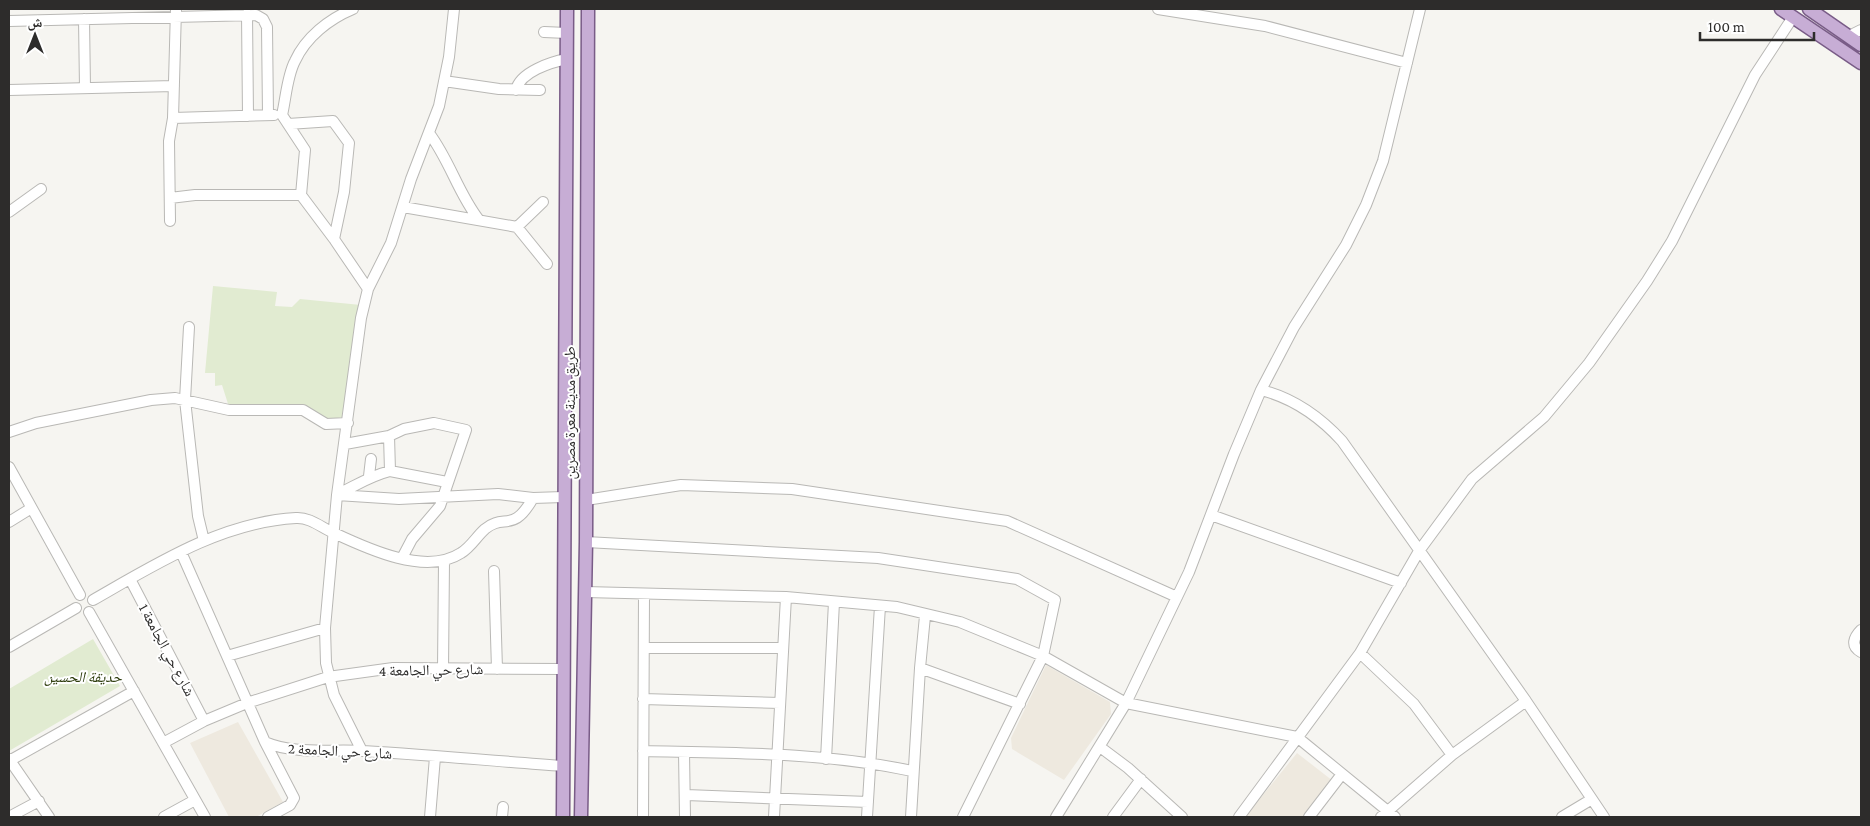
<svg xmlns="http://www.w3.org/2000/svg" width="1870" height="826" viewBox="0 0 1870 826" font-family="'Crimson Pro','Noto Naskh Arabic',serif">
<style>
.built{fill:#eee9df}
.green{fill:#e1ebd1}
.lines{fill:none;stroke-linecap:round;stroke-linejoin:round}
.minor-casing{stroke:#b9b8b5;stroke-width:12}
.major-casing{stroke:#795c87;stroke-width:15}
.minor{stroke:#fff;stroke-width:10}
.major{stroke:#c7add5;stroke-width:12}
.labels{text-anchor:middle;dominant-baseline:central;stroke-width:4;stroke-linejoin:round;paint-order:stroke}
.street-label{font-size:15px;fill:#2d2c2b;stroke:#fff}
.park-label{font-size:15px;font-style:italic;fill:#2f3e0f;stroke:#fff}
</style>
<rect width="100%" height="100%" fill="#f6f5f1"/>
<!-- built -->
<path class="built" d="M1046,665L1110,702L1111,714L1064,780L1012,749L1011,738Z
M238,722L283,802L256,817H229L190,743Z
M1297,753L1333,781L1303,817H1245Z"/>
<!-- green -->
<path class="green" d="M213,286L277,292L275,306L292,307L300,299L361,305L345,417L328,420L306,407L259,404L229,407L222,385L215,386V373H205Z
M93,639L120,686L9,751V689Z"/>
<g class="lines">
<!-- minor casing -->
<g class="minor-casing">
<path id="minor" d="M353,9C329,19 306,37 295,61C287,76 286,98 282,115L305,150L301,195L334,239L368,289
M1158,9L1265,26L1407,63
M247,14L248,116
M84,19L85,88
M9,21L256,15L263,19L267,27L268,115
M544,32L567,33
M1849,36L1861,30
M444,81L499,89L540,90
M9,90L174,86
M516,90C520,72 551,62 567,59
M173,118L274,115
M288,124L333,121L349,143L344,192L334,239
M429,133C450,161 458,193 479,220
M170,198L195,195H301
M403,207L517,227L547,264
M9,212L41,189
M170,221L169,141L173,118L176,9
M517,227L543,202
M189,327L185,400L198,516L204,541
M1261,390C1293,398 1320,417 1342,441L1526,701L1604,817
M9,432L36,423L151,400L175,398L229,410H303L326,424L348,423
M389,436L404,429L434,423L466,430L440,506L412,539L402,558
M9,467L80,595
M390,471L447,482
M369,476L371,459
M338,494C357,485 370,476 390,471L389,436L345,444
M337,495L399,499L498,494L533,498L563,497
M586,500L681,485L792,489L1007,521L1177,597
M1211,515L1401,583
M9,522L30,509
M586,542L878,558L1017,579L1055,600L1043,656L963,817
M181,552L265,742C295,755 330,749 363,751C430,755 496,761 563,766
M494,571L497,669
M130,579L204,721
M585,592L786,597L897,607L960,622L1043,656L1126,703L1297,737L1395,817
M93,600C156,564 222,522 296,518C310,517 322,528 334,533C368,549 426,576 461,553C471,547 476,537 485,529C504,513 513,534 533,498
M89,612L205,817
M1861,630C1854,637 1850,646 1861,652
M9,647L76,608
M644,648H783
M1360,653L1414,704L1452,755L1381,817
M227,656L325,628
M920,668L925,616
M443,669L444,561
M643,699L780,703
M265,742L294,798L290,805L268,817
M163,743L204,721L247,703L328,677L393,668L563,669
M1100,747L1128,768L1182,817
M362,751L334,695L326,663L325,628L337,495L361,318L368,289L391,243L411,179L439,106L449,57L454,9
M643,751C733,753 824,752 912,771
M684,752L685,817
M1452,755L1526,701
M9,759L49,817
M826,759L834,602
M9,761L134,691
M686,795L868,802
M9,817L39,801
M164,817L195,800
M430,817L435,757
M502,817L503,807
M643,817L644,594
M774,817L786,597
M867,817L880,606
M911,817L920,668L1020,704
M1056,817L1126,703L1189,572L1234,454L1261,390L1294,327L1346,245L1366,205L1383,161L1420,9
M1113,817L1141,779
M1239,817L1360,653L1419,551L1472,479L1544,417L1589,363L1647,281L1672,241L1755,75L1793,17
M1309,817L1342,774
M1562,817L1592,799"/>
</g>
<!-- major casing -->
<g class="major-casing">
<path id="major" d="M1781,9L1861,63
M1809,9L1861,45
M563,817L567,9
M581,817L586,542L588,9"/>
</g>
<!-- minor -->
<use href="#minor" class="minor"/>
<!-- major -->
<use href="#major" class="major"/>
</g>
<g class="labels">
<!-- street labels -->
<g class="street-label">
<text transform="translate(570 413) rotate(-90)">طريق مدينة معرة مصرين</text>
<text transform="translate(167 650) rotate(62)">شارع حي الجامعة 1</text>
<text transform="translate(431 670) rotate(-1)">شارع حي الجامعة 4</text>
<text transform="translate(340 751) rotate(3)">شارع حي الجامعة 2</text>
</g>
<!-- park labels -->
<g class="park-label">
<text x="83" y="677">حديقة الحسين</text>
</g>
</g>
<!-- border -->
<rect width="1870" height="826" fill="none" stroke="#2d2c2b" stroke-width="20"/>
<!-- north arrow -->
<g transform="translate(35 35)" stroke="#ffffff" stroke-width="4" paint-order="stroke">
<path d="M0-4L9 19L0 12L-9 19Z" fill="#2d2c2b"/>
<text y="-8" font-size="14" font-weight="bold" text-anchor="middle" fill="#2d2c2b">ش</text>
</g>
<!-- scale -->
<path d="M1700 32v8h114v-8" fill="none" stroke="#2d2c2b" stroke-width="2.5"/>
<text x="1708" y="32" font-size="15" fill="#2d2c2b" stroke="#ffffff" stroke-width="4" paint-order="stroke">100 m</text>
</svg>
